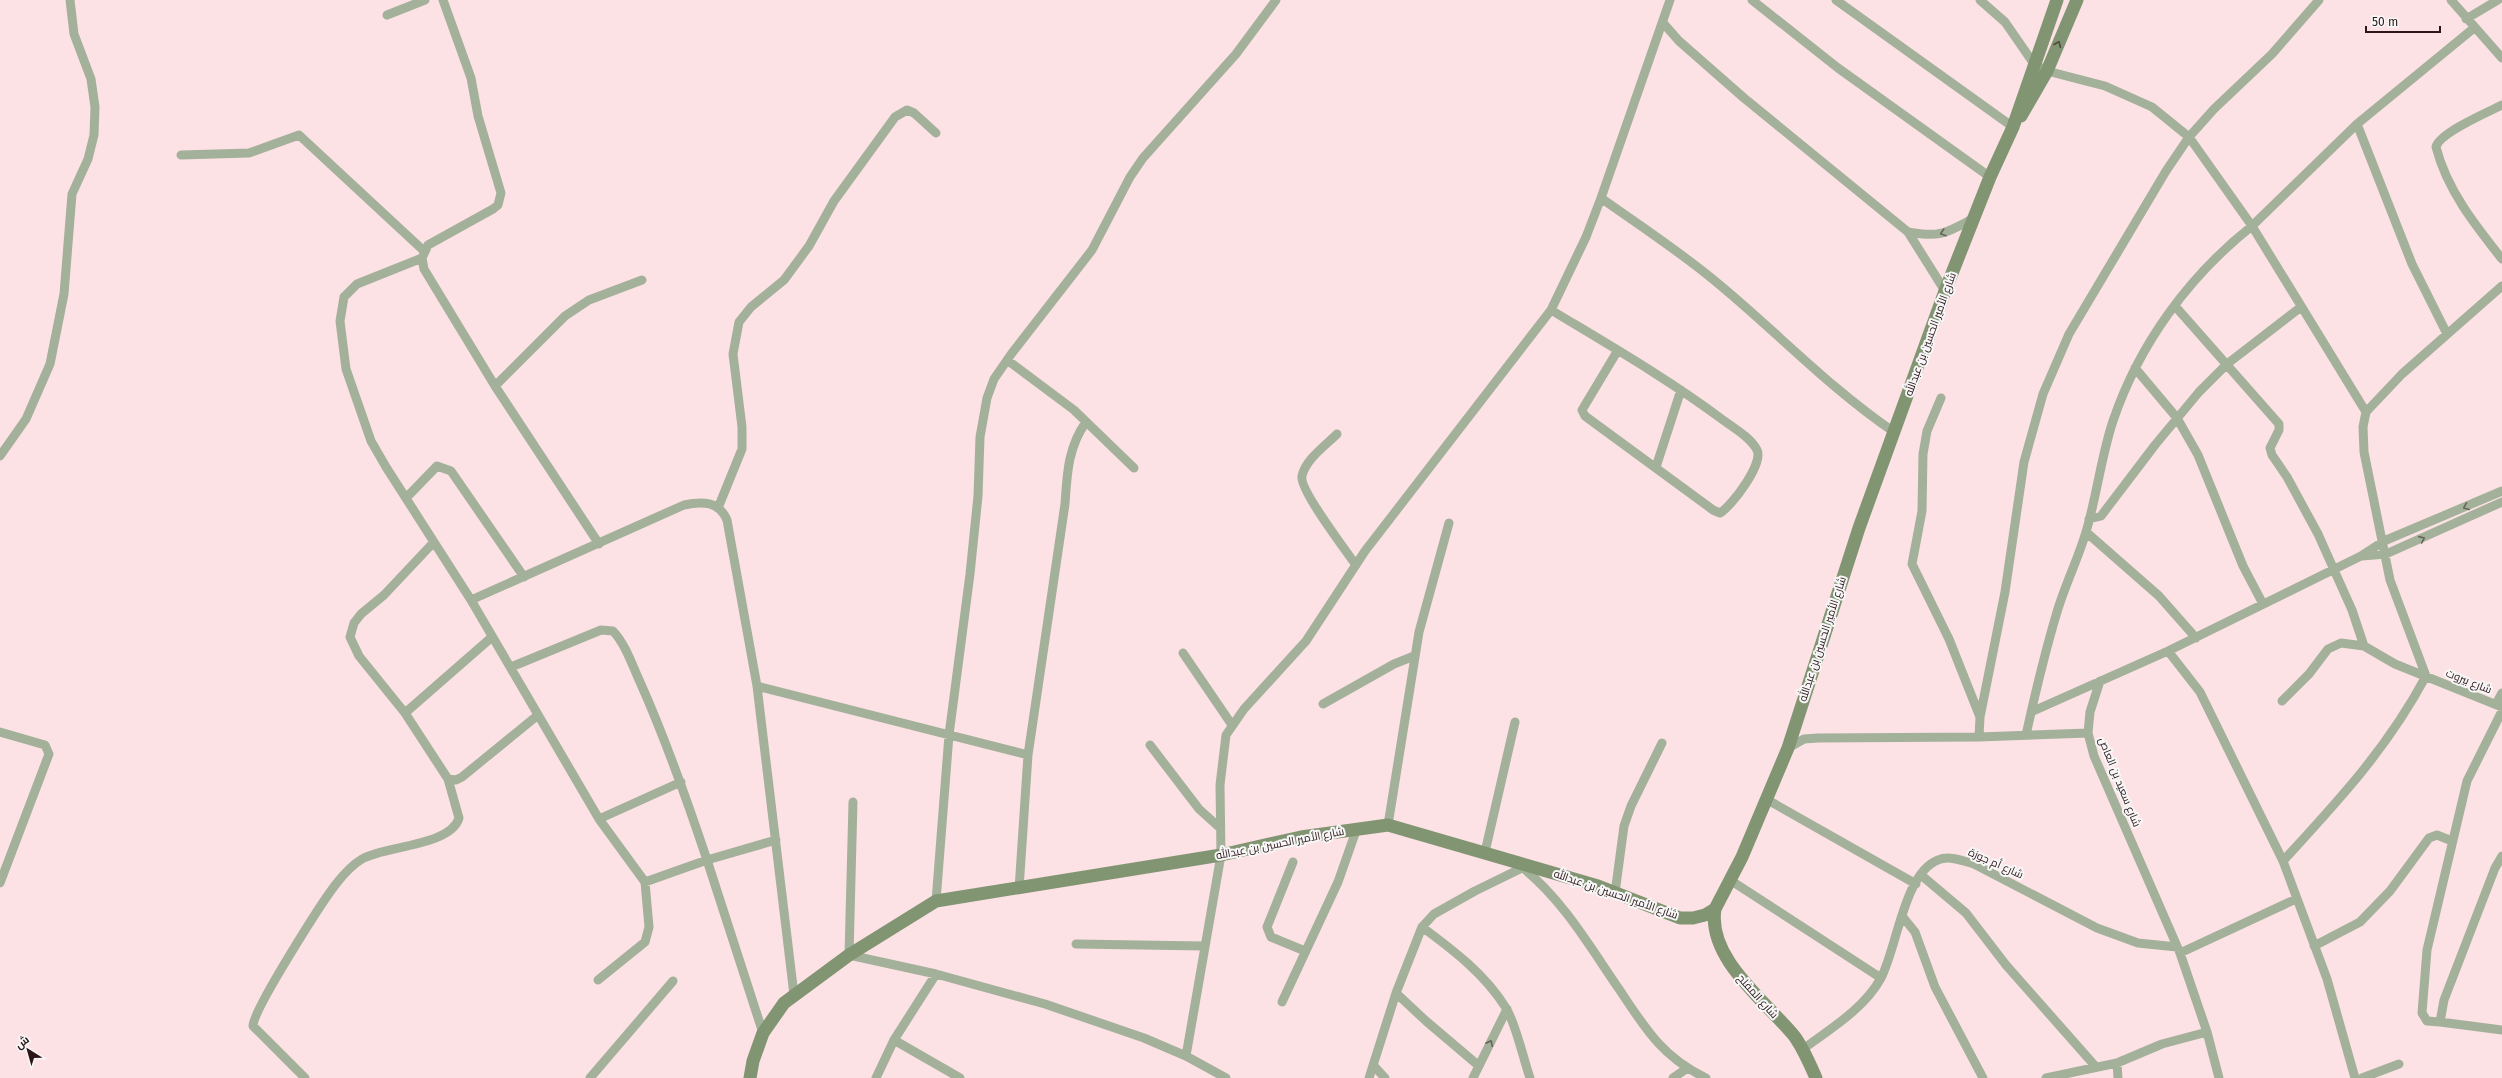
<svg xmlns="http://www.w3.org/2000/svg" width="2502" height="1078" font-family="'Fira Sans',Cairo,sans-serif">
  <style>
    .lines { fill: none; stroke-linecap: round; stroke-linejoin: round }
    .street { stroke: #a4b19a; stroke-width: 9 }
    .secondary { stroke: #829573; stroke-width: 13 }
    .oneway { stroke: #4e493d }
    .oneway2 { stroke: #68645a }
    .labels { text-anchor: middle; stroke-width: 4; stroke-linejoin: round; paint-order: stroke }
    .street-label { font-size: 11px; fill: #2c1619; stroke: #f7f7f7 }
  </style>
  <rect width="100%" height="100%" fill="#fde2e5"/>
  <g class="lines">
    <path class="street" d="M443,0L471,78L478,116L501,193L498,205L493,209L428,245L422,258L424,269L495,386L599,544
      M1752,0L1838,68L1990,177
      M1836,0L2013,127
      M1980,0L2005,22L2034,64L2047,71L2105,86L2152,107L2189,137L2252,226L2366,412
      M2451,0L2502,58
      M387,15L425,0
      M2466,19L2498,0
      M1664,24L1679,41L1744,98L1908,232L1945,291
      M2502,105C2488,112 2439,133 2436,147C2447,190 2475,225 2502,259
      M2357,124L2412,264L2447,334
      M181,155L249,153L299,135L424,251
      M1601,198C1639,225 1679,251 1715,281C1776,331 1828,387 1894,432
      M1908,232C1941,238 1946,233 1974,218
      M422,258L357,284L344,297L340,321L346,369L371,441L386,467L471,600L599,819L645,882L649,927L645,942L598,980
      M2175,306L2279,424V430L2270,448L2272,455L2287,477L2318,534L2352,610L2364,646
      M1551,310C1609,345 1668,379 1723,420C1734,428 1751,438 1757,450C1764,463 1732,506 1720,513L1713,510L1585,416L1582,410L1618,350
      M1007,360L1074,410L1134,468
      M2135,368L2177,418L2198,455L2243,566L2263,604
      M495,386L565,316L589,300L642,280
      M1941,398L1927,431L1923,454L1922,511L1912,564L1949,639L1980,717
      M1337,434C1326,445 1305,460 1302,476C1299,489 1346,551 1356,565
      M0,456L26,419L50,364L64,294L72,194L88,159L94,135L95,107L91,79L74,34L70,0
      M1656,467L1681,390
      M406,498L437,466L451,471L524,577
      M718,508L742,449V427L733,354L739,322L751,307L784,280L809,246L834,201L895,117L907,110L914,113L936,133
      M2089,519L2101,516L2155,445L2199,392L2227,364L2301,307
      M2086,532L2159,596L2196,638
      M2362,556L2386,554L2502,502
      M471,600L684,505C702,501 719,501 727,520L757,686L794,995
      M2168,651L2200,692L2283,861L2327,979L2355,1078
      M1183,653L1232,725
      M511,667L601,630L613,631C626,645 632,665 640,682C666,740 687,800 707,860L776,840
      M757,686L1028,755
      M2282,701L2309,674L2328,649L2341,643L2364,646L2395,664L2502,707
      M1323,704L1394,664L1414,656
      M2496,704L2502,693
      M2031,712L2168,651L2361,556L2384,541L2502,491
      M405,713L492,637
      M0,732L45,745L49,754L0,883
      M2088,733L2090,712L2100,681
      M2026,735C2035,694 2045,652 2057,612C2065,585 2078,559 2086,532C2097,495 2101,457 2113,421C2139,344 2189,276 2252,226L2357,124L2474,28
      M1979,737L1980,717L2005,592L2024,462L2043,394L2069,334L2166,171L2189,137L2214,109L2272,54L2319,0
      M1150,745L1199,809L1220,828
      M1788,748L1804,739L1818,738L1979,737L2088,733L2094,756L2180,953L2207,1032L2219,1078
      M448,779L456,780L462,777L538,715
      M1766,799L1916,884
      M853,802L849,955L936,974L1045,1004L1144,1038L1186,1056L1226,1078
      M599,819L681,782
      M1388,825L1419,632L1449,523
      M1485,852L1515,722
      M2502,856L2495,868L2444,1000L2440,1022L2502,1030
      M2283,861C2338,801 2387,749 2426,676L2390,580L2364,452L2363,427L2366,412L2402,374L2502,286
      M1293,862L1267,927L1271,937L1305,951
      M1523,868C1563,900 1590,947 1619,989C1645,1028 1662,1057 1706,1078
      M1921,875L1966,913L2006,965L2096,1067
      M1730,880L1881,978
      M645,882L707,860L763,1033
      M1019,889L1028,755L1065,504C1067,474 1068,447 1086,422
      M1615,893L1624,826L1631,806L1662,743
      M936,901L949,735L970,574L978,496L980,437L987,398L994,379L1012,353L1092,250L1130,177L1143,158L1236,54L1276,0
      M1902,916L1915,932L1935,987L1983,1078
      M1422,927C1453,950 1485,974 1506,1008C1516,1024 1523,1058 1530,1078
      M1076,944L1204,946
      M2314,946L2360,922L2390,891L2429,838L2437,835L2452,841
      M2180,953L2296,899
      M1396,993L1426,1021L1479,1066
      M1282,1002L1338,882L1357,828
      M2440,1022L2427,1021L2422,1013L2427,950L2467,781L2502,711
      M894,1040L960,1078
      M1803,1049C1830,1029 1864,1009 1881,978C1897,948 1904,873 1938,860C1949,855 1963,861 1974,864L2097,928L2138,943L2177,947
      M1186,1056L1221,855L1220,785L1226,735L1244,709L1306,641L1365,551L1551,310L1586,237L1601,198L1670,0
      M2117,1063L2118,1078
      M1374,1066L1385,1078
      M305,1078L253,1026C253,1010 322,902 336,884C343,875 352,865 362,859C383,846 451,846 459,818L448,779L405,713L359,656L350,637L354,623L361,614L384,595L433,543
      M590,1078L673,981
      M876,1078L894,1040L936,974
      M1369,1078L1396,993L1422,927L1434,914L1475,891L1528,865
      M1473,1078L1507,1009
      M1673,1078L1686,1069
      M2046,1078L2117,1063L2162,1044L2207,1032
      M2362,1078L2399,1064"/>
    <path class="secondary" d="M2021,116L2047,71L2077,0
      M1715,909C1707,959 1767,1002 1795,1037C1804,1050 1810,1064 1816,1078
      M750,1078L753,1061L763,1033L784,1003L849,955L936,901L1221,855L1301,837L1388,825L1598,886L1680,918H1693L1705,915L1715,909L1742,857L1788,748L1859,528L1945,291L1990,177L2013,127L2057,0"/>
  </g>
  <defs><path id="oneway-chevron" d="M-2-3.5L2.5 0L-2 3.5" fill="none" stroke-width="1.6" stroke-linecap="round" stroke-linejoin="round"/></defs>
  <use class="oneway" href="#oneway-chevron" transform="translate(2058 44) rotate(-68)"/>
  <g class="oneway2">
    <use href="#oneway-chevron" transform="translate(1943 233) rotate(163)"/>
    <use href="#oneway-chevron" transform="translate(2466 507) rotate(157)"/>
    <use href="#oneway-chevron" transform="translate(2422 539) rotate(-24)"/>
    <use href="#oneway-chevron" transform="translate(1490 1043) rotate(-64)"/>
  </g>
  <g class="labels">
    <g class="street-label">
      <text transform="translate(1930 334) rotate(-70)" y="4">شارع الأمير الحسين بن عبدالله</text>
      <text transform="translate(1822 639) rotate(-72)" y="4">شارع الأمير الحسين بن عبدالله</text>
      <text transform="translate(2469 681) rotate(22)" y="4">شارع بيروت</text>
      <text transform="translate(2120 782) rotate(68)" y="4">شارع سعيد بن العاص</text>
      <text transform="translate(1280 843) rotate(-11)" y="4">شارع الأمير الحسين بن عبدالله</text>
      <text transform="translate(1996 863) rotate(24)" y="4">شارع أم جوزة</text>
      <text transform="translate(1616 894) rotate(19)" y="4">شارع الأمير الحسين بن عبدالله</text>
      <text transform="translate(1758 996) rotate(48)" y="4">شارع المفلح</text>
    </g>
  </g>
  <g transform="translate(28 1050) rotate(323)" stroke="#f7f7f7" stroke-width="3" paint-order="stroke">
  <path d="M0-3L7 15L0 10L-7 15Z" fill="#2c1619"/>
  <text y="-6" font-size="11" font-weight="bold" text-anchor="middle" fill="#2c1619">ش</text>
  </g>
  <path d="M2366 26v6h74v-6" fill="none" stroke="#2c1619" stroke-width="2"/>
  <text x="2372" y="26" font-size="12" fill="#2c1619" stroke="#f7f7f7" stroke-width="3" paint-order="stroke">50 m</text>
</svg>
